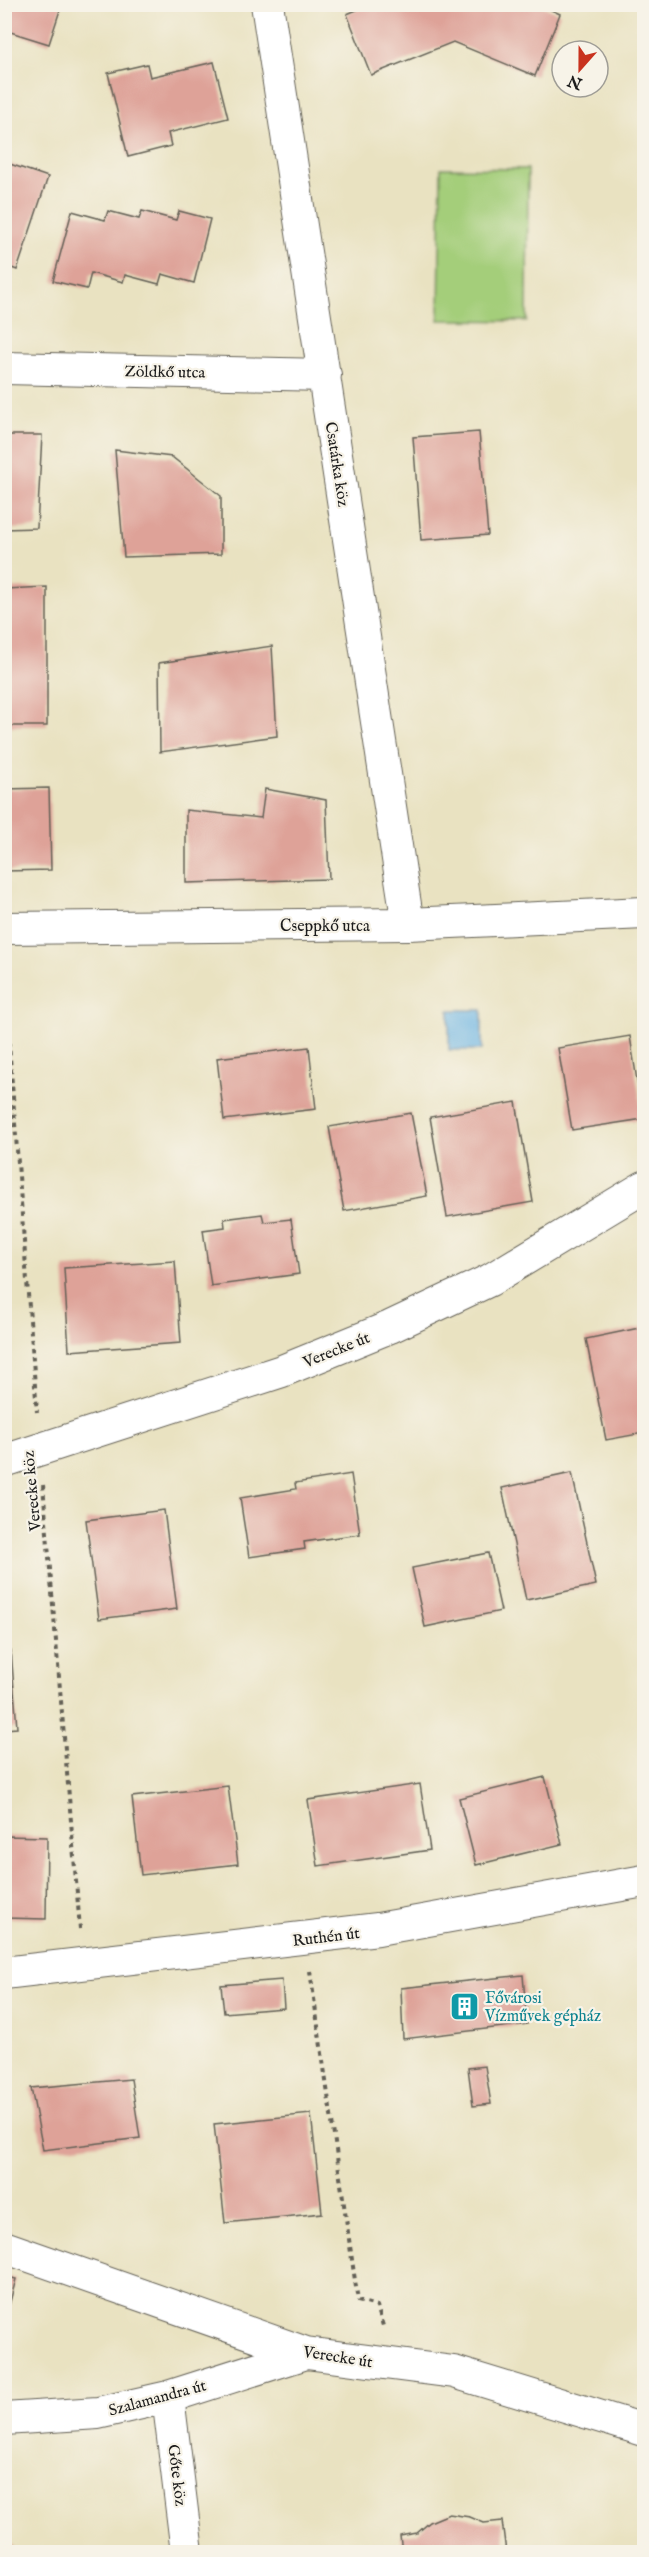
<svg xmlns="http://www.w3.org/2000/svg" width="649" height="2557" font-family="'IM FELL English',serif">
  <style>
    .green { fill: #a4ce7a; stroke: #60754b; stroke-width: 1.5 }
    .water { fill: #6bb4e3; stroke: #446880; stroke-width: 1.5 }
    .building { fill: #dea298 }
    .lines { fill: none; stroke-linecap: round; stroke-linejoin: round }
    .minor-casing { stroke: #646156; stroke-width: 34 }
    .path { stroke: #646156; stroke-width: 4; stroke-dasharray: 4.5 4.5; stroke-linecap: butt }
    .minor { stroke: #fff; stroke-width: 32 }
    .labels { text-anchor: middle; stroke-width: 4.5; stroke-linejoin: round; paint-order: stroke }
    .street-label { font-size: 16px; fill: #1c1c1c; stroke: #f7f3e8 }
    .culture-label { font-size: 16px; fill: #0d838f; stroke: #f7f3e8; text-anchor: start }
  </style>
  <rect width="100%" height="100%" fill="#f7f3e8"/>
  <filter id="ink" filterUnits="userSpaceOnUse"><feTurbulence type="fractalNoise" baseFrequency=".0167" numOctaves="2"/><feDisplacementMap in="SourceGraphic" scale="12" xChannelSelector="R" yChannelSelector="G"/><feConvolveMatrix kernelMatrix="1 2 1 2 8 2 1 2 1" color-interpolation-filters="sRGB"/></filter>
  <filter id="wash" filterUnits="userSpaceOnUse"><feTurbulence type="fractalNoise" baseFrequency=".008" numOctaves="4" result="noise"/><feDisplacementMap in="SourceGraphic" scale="24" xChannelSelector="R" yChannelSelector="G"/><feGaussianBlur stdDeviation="1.35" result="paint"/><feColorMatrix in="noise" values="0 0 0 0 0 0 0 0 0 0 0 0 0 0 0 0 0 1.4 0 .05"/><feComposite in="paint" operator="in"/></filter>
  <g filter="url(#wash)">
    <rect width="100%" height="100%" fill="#e9e2c1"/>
    <path class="green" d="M441,168L528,169L527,321L439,320Z"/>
    <path class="water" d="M449,1010H482V1050H449Z"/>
    <g id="blocks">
      <path class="building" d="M4,4H62L49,44L4,30Z
        M371,4H538L560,14L535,76L453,42L371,75L347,14Z
        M214,62L228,118L168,133L171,146L128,157L108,73L147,64L150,77Z
        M4,162L48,177L17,270L4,265Z
        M72,211L105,220L108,211L139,219L142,211L176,220L179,211L210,219L194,283L162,274L159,284L125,275L123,282L91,273L87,289L53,281Z
        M479,432L488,535L421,540L413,437Z
        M4,435H42L37,528L4,529Z
        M115,450L172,457L221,496V554L124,557Z
        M47,587V726H4V589Z
        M272,646L277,736L160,752L159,663Z
        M49,788L51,870L4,871V789Z
        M265,789L326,800L329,879L186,883V810L261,818Z
        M630,1036L643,1119L572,1130L558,1048Z
        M309,1047L316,1109L224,1120L217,1058Z
        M516,1102L533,1202L447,1217L430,1117Z
        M411,1113L427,1196L344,1211L329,1127Z
        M262,1214L264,1222L291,1219L299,1274L211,1286L203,1230L225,1227L224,1219Z
        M175,1261L181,1343L69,1351L64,1268Z
        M644,1327V1433L606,1440L586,1339Z
        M572,1473L596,1585L526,1600L502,1488Z
        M351,1474L360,1534L304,1542L305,1549L249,1557L240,1498L296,1489L295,1483Z
        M164,1510L177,1609L99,1619L86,1520Z
        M488,1553L501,1611L425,1627L412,1568Z
        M4,1650H11L17,1728L4,1729Z
        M545,1777L562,1844L476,1865L459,1798Z
        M420,1784L430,1850L318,1866L308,1800Z
        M228,1786L238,1864L141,1875L132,1797Z
        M4,1836L47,1837L46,1919L4,1918Z
        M523,1975L527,2024L403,2039L401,1988Z
        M282,1980L284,2008L224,2013L221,1985Z
        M485,2066L491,2104L473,2106L468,2068Z
        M131,2079L140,2138L43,2150L31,2088Z
        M311,2114L322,2213L225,2223L214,2124Z
        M4,2276L16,2279L5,2321H4Z
        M449,2514L470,2517L484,2523L502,2521L506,2552H402L400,2536L417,2533L430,2522Z
        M13,2545L14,2552H4V2546Z"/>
    </g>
  </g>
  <g filter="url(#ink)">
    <use href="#blocks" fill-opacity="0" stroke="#646156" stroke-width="1.5"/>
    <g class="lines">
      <defs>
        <path id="minor" d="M267,4L408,924
          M4,368L325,375
          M4,928L408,924L644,913
          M4,1461L282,1371L390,1327L490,1280L644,1187
          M4,1973L378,1929L644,1881
          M4,2247L306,2353L454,2372L644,2430
          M168,2397L187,2552
          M4,2419L98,2413L168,2397L306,2353"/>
      </defs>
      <use href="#minor" class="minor-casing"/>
      <path class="path" d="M4,979L37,1412
        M43,1485L80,1929
        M310,1971L358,2301L377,2306L383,2326"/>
      <use href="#minor" class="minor"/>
    </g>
  </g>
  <defs>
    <symbol id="building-square" viewBox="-11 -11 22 22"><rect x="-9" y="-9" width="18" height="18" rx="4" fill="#0f9aa8" stroke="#f7f3e8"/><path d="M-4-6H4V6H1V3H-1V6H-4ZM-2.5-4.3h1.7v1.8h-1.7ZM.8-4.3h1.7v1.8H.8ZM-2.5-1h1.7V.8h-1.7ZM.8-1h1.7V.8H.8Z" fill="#fff"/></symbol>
  </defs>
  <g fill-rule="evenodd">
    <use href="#building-square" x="448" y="1990" width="33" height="33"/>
  </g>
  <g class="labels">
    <g class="street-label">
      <text transform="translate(165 371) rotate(1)" y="6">Zöldkő utca</text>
      <text transform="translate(338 464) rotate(81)" y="6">Csatárka köz</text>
      <text x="325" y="931">Cseppkő utca</text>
      <text transform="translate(336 1349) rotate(-22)" y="6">Verecke út</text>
      <text transform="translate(31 1491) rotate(-95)" y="6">Verecke köz</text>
      <text transform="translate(326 1936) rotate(-7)" y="6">Ruthén út</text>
      <text transform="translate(338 2356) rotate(9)" y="6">Verecke út</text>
      <text transform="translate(157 2397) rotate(-15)" y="6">Szalamandra út</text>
      <text transform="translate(178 2475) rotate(83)" y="6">Gőte köz</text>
    </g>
    <g class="culture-label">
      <text x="485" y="2003">Fővárosi<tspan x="485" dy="18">Vízművek gépház</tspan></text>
    </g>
  </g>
  <rect width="649" height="2557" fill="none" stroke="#f7f3e8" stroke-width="24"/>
  <g transform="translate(580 69) rotate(201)"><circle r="28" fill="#f7f3e8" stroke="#9f9d96" stroke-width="1.5"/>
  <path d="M0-4.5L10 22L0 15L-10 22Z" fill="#c8321e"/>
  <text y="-9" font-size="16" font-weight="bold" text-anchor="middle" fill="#1c1c1c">N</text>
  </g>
</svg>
